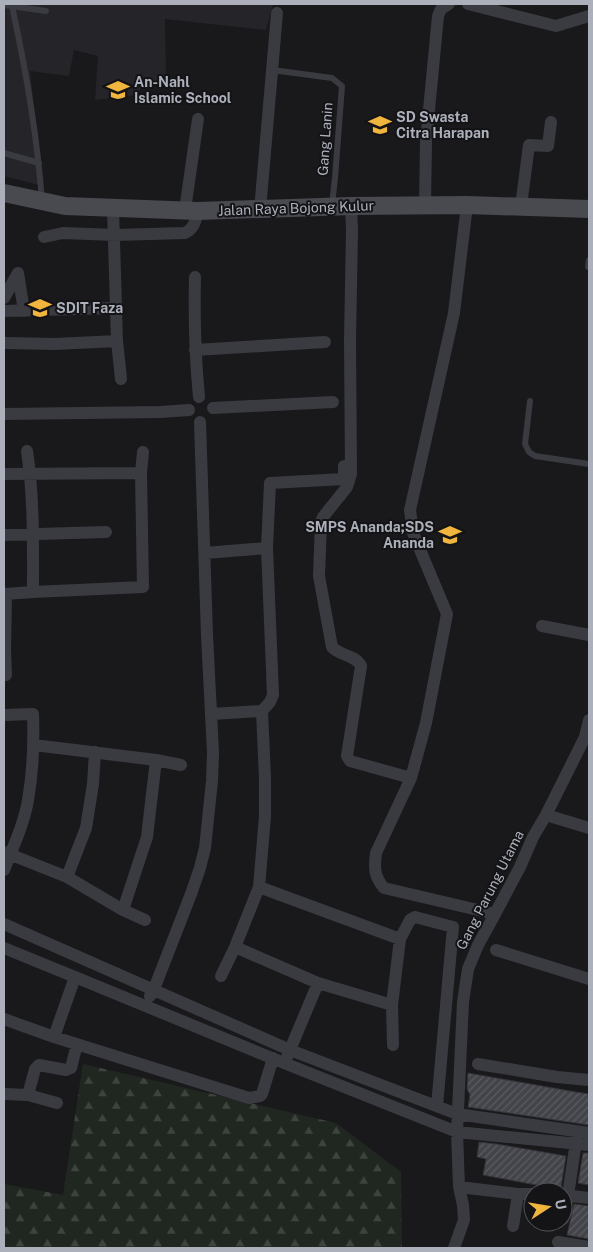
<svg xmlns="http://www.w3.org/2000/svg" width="593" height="1252" font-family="'Public Sans',sans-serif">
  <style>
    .built { fill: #252529 }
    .forest { fill: url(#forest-firs) }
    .building { fill: url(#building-hatch); stroke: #333338 }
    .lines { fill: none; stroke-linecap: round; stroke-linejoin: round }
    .lane { stroke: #3a3b41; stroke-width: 6 }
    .street { stroke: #3a3b41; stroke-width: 12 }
    .secondary { stroke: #484a50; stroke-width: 18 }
    .labels { text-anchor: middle; stroke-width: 4; stroke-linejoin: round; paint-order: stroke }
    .poi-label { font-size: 14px; font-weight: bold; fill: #acb0bb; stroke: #141417; text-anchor: start }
    .street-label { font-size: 14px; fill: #acb0bb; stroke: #141417 }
  </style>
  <defs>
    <pattern id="forest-firs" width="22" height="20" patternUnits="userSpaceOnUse" patternTransform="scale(1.25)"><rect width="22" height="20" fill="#1f2720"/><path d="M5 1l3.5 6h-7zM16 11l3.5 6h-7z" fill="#3d443e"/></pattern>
    <pattern id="building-hatch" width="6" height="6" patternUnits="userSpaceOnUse" patternTransform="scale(1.25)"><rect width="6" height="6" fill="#434449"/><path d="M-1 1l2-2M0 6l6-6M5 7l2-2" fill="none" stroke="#5b5c61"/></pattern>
  </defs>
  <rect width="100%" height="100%" fill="#19191c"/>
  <path class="built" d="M4,4H273L266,30L165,19L166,83L142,85L137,95L95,100L98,56L74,50L69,76L30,71L43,186L4,176Z"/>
  <path class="forest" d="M83,1064L336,1123L401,1172L402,1248H4V1184L63,1195Z"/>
  <path class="building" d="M468,1073L576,1092L589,1094V1125L468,1107L470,1095L467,1089Z
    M479,1142L497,1144L566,1156L561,1187L558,1189L483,1175L486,1159L477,1157Z
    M583,1153H589V1185L578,1183Z
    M574,1204L589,1206V1239L567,1235Z"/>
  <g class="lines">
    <path class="lane" d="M4,5L46,11
      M12,6C26,70 37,135 42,201
      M272,70L332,78L342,86L335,178L332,205
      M4,153L39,163
      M588,267L589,260
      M530,401L525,444L529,452L535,456L589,464"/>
    <path class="street" d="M468,4L556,26L589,16
      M425,205L426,141L438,16L441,9L449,4
      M467,205L454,313L410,510L413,533L447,614L426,723L411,778L376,853C374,868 374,876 384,888L495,914
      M351,206L352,230L350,340L351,474L347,487L323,517L321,522L319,576L332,647C340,656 356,655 361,666L347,756L350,761L411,778
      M521,206L529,145L548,146L551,122
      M113,208L117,341L121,379
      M185,210L198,119
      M260,210L277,13
      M44,237L63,233L115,235L185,233C194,229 196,220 198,211
      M18,273L24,311
      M195,277C194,319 195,356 199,397
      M4,298L18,273
      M4,311L116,308
      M4,343L55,344L117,341
      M195,350L325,342
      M213,408L333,402
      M4,414L160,412L189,410
      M27,451C34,498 33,545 33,592
      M4,474L141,473
      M4,535L106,532
      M205,553L267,548
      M4,594L33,592L143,587L141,473L143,452
      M542,626L589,635
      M6,675L5,650L6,594
      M211,714L262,711L270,702L273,695L267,548L270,483L344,479V466
      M4,715L33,714C34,743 33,772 28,800C24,824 13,847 4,870
      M34,745L156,760L181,765
      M546,815L589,828
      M4,852L67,877L123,910L145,920
      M67,877L86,828L93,784L95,752
      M259,887L400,939
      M123,910L147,837L156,760
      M4,924L290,1050L457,1114L589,1133
      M235,947L318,983L392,1005
      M4,948L75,977L284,1063L457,1132L589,1145
      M496,950L589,979
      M221,976L235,947L259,887L265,816V778L262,711
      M150,996L154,989L191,894L200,868L205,848L212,781L213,753L207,635L200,422
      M4,1019L54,1037L249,1098L260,1096L262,1094L273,1058
      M54,1037L75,977
      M393,1045L392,1005L400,939L410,920L415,917L453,927L437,1106
      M287,1057L318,983
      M478,1064L557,1077L589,1080
      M4,1094L28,1095L35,1069L39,1065L66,1070L71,1068L77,1044
      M28,1095L57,1103
      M459,1187L518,1194H533
      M563,1195L589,1198
      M563,1219L568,1195L577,1135
      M513,1226L518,1194
      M558,1242L589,1247
      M454,1248L464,1220L463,1205L459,1187L457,1132L463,1002L468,969L478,945L495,914L520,867L533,837L546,815L585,737L589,720"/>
    <path class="secondary" d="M4,193L65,206L198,211L351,206L467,205L589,209"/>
  </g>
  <defs>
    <symbol id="school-bare" viewBox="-9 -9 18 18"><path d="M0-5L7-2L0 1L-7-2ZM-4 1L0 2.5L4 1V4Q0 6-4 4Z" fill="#efb53e" stroke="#141417" stroke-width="2.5" paint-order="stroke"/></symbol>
  </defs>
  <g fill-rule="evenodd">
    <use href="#school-bare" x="102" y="74" width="32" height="32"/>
    <use href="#school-bare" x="364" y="109" width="32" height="32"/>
    <use href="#school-bare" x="24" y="292" width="32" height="32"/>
    <use href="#school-bare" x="434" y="519" width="32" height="32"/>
  </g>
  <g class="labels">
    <g class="poi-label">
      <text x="134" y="87">An-Nahl<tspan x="134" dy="16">Islamic School</tspan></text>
      <text x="396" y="122">SD Swasta<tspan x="396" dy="16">Citra Harapan</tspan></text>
      <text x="56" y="313">SDIT Faza</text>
      <text x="434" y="532" text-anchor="end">SMPS Ananda;SDS<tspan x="434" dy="16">Ananda</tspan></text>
    </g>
    <g class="street-label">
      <text transform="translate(325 139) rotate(-86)" y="5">Gang Lanin</text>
      <text transform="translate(296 208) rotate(-2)" y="5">Jalan Raya Bojong Kulur</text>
      <text transform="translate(490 890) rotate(-63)" y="5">Gang Parung Utama</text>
    </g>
  </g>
  <rect width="593" height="1252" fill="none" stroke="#acb0bb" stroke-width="10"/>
  <g transform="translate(548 1207) rotate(78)"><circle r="24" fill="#141417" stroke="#515259"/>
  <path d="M0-4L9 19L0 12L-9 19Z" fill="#efb53e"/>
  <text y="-8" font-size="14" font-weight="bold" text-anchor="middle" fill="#acb0bb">U</text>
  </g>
</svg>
